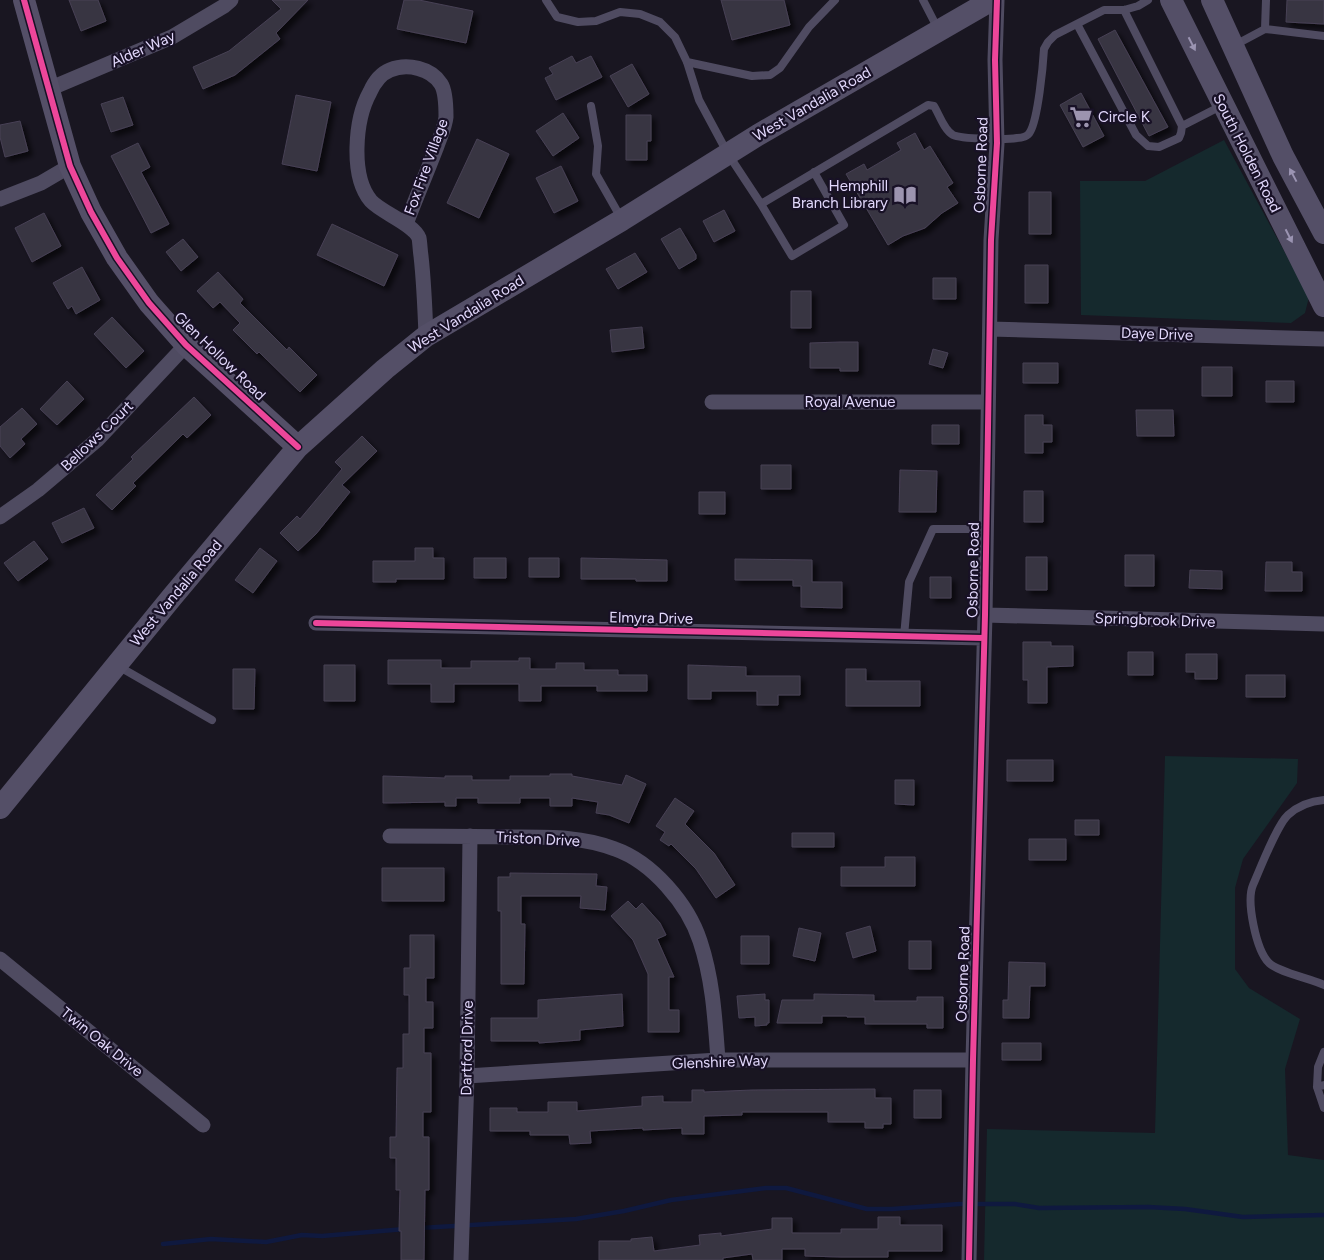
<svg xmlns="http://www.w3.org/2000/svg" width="1324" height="1260" font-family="Figtree,sans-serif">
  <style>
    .green { fill: #15292d }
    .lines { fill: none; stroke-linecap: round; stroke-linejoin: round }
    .stream { stroke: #0f193f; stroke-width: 4.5 }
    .building { fill: #393443; stroke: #474154; filter: url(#shadow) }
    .lane { stroke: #4f4b61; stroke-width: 8 }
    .street { stroke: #4f4b61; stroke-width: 15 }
    .secondary { stroke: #544f67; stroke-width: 22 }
    .cycleway-casing { stroke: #181126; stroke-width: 9 }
    .cycleway { stroke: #ed469a; stroke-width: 6 }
    .oneway { fill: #9b94b2 }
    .labels { text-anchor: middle; stroke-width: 4.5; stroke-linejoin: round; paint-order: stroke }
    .street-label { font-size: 15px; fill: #e2d8fc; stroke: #181126 }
    .poi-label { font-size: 15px; fill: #e2d8fc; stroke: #181126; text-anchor: start }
  </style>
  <defs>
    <filter id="shadow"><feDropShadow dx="4.5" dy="4.5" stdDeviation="2.5" flood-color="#0009"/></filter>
  </defs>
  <rect width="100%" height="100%" fill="#191621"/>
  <path class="green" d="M1224,140L1309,297L1305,313L1291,323L1081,315L1080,181H1145Z
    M1165,756L1298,759L1297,783L1243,859L1235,888V969L1249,988L1300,1019L1285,1069L1288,1155L1324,1160V1260H984L987,1129L1155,1133Z"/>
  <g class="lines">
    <path class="stream" d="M420,1228L576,1219L624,1211L671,1200L766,1188H786L867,1209H892L959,1204H1015L1039,1208L1148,1207L1185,1209L1243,1217L1324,1215
      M163,1244L211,1239L266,1242L302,1235L322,1236L405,1229"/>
  </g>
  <path class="building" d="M69,0H98L106,21L81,31Z
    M272,0H308L276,33L280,39L235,75L203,89L193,67L229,51L281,9Z
    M404,0H419L473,11L466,43L397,29Z
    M721,0H784L790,25L732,40Z
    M1287,0H1324V24L1286,22Z
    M1115,30L1168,127L1149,136L1098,39Z
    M572,56L576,63L591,56L602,77L556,100L545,78L553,74L549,68Z
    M632,64L649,94L628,107L610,76Z
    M1081,93L1104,136L1083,147L1060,105Z
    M296,95L331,102L317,171L282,164Z
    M123,97L133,125L111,132L101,104Z
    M563,113L579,138L553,156L536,131Z
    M626,115H651V141H647V160H626Z
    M20,121L28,151L5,157L0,137V125Z
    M915,133L924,150L930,146L953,183L947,187L958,203L942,213L925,228L903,236L888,245L846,174L864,164L867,170L901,150L897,143Z
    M477,139L509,154L479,218L447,203Z
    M138,143L150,167L141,172L169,224L151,233L111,156Z
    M561,166L578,201L554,213L536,178Z
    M1029,192H1051V234H1029Z
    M724,210L735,231L714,242L703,221Z
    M44,213L61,246L32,262L15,228Z
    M332,224L398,255L384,286L317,255Z
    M680,228L696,255V259L679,269L661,239Z
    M183,239L198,257L181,271L166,252Z
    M635,253L647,272L618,289L606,269Z
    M1025,265H1048V303H1025Z
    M82,267L100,300L76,314L72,306L68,309L53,283Z
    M218,272L243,299L240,303L287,350L289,347L317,375L300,392L259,352L257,354L233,330L240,323L220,302L213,308L197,291Z
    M933,278H956V299H933Z
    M791,291H811V328H791Z
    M112,317L144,351L126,368L94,334Z
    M642,327L644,348L612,352L610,330Z
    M840,342H858V371H840V368H810V343Z
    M933,349L948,353L943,368L929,364Z
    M1023,363H1058V383H1023Z
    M1202,367H1232V396H1202Z
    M67,381L84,399L57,425L40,409Z
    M1266,381H1294V402H1266Z
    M194,397L211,415L187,438L183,434L133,483L136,486L112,510L96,495L133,459L131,457Z
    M22,408L37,424L21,439L25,444L10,458L0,446V427Z
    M1136,410H1173L1174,436H1137Z
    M1025,415H1043V425H1052V442H1043V453H1025Z
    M932,425H959V444H932Z
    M362,436L377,451L342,485L350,492L316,534L298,551L280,533L297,516L300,519L342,469L335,462Z
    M761,465H791V489H761Z
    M900,470L937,471L936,512H899Z
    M1024,491H1043V522H1024Z
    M699,492H725V514H699Z
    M84,508L94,528L62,543L52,523Z
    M34,541L48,559L18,581L4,563Z
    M260,548L277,561L253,593L235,580Z
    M415,548H433V558H444V579H396V582H373V561H415Z
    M1125,555H1154V586H1125Z
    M1026,557H1047V590H1026Z
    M474,558H506V578H474Z
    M529,558H559V577H529Z
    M581,558L667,560V581H636V579H581Z
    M735,559L812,560V582H842V608L801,607V586H793V580H735Z
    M1266,562H1292V572H1302V591H1265Z
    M1190,570L1222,571V589L1189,588Z
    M930,577H951V598H930Z
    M1023,642H1051V646H1073V666L1047,667V703H1028V680H1023Z
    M1128,652H1153V675H1128Z
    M1186,654H1217V679H1195V672H1186Z
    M519,658H530V669H556V663H584V670H618V675H647V691H597V686H541V701H519V684H454V702H431V684H388V660H441V668H471V661H519Z
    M324,665H355V701H324Z
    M688,665L746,667V676H800V695H778V705H757V691H711V699H688Z
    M233,669H255L254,709H233Z
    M846,669H866V681H920V706H846Z
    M1246,675H1285V697H1246Z
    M1007,760H1053V781H1007Z
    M550,774H572V776L622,785L626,775L646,784L629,823L609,815L596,813L598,802L572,798V806H550V798H520V803H478V798H456V806H445V802L383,803V776L445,778V776H472V780H510V776H550Z
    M895,780H914V805L895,804Z
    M675,798L694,811L685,824L714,853L735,885L716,898L696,869L671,844L669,846L660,840L665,832L656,826Z
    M1075,820H1099V835H1075Z
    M792,833H834V847H792Z
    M1029,839H1066V860H1029Z
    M885,857H915V886H841V867H885Z
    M382,868H444V901H382Z
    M510,873L597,874L596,886L607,887L605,910L580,908L581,896H521V924H525L524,984H501V911H498V877H510Z
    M628,901L636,909L642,903L660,923L666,935L657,939L674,977H669V1010H679V1032H648V974L633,940L611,916Z
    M870,926L876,951L853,958L846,933Z
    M799,928L821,933L815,961L793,956Z
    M410,935H434V978H426V1002H433V1028H424V1053H431V1112H423V1137H429V1190H425L424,1260H401V1231H399L400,1190H396V1158H390V1137H396L397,1068H403V1034H409V995H404V968H410Z
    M741,936H769V964H741Z
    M909,941H931V969H909Z
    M1009,962L1045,963V986H1030L1029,1018H1003V1000H1008Z
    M622,994L623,1026L580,1030V1040L539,1043V1041H491V1018H538V1000Z
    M765,994V1000H769V1023H767V1025L755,1026V1017L739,1018L737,996Z
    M814,994L874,995V1001H917V997H943V1028H927V1024H865V1017H847V1016H822V1023H777L782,1000H814Z
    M1002,1043H1041V1060H1002Z
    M875,1089V1098H891V1124H883V1128H865V1122H828V1112H742V1115L704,1116V1134H682V1128L643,1130V1128L590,1131L591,1143L570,1144L569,1135H530V1131H490V1108H517V1112H548V1102H577V1111L642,1106V1097L663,1096V1102H692V1090H704V1092L752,1090Z
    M914,1090H941V1118H914Z
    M878,1217H900V1225H942V1251H888V1257H841L805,1256V1249H782V1260H753L752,1254L723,1258V1260H599V1241H631V1239L652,1237L654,1251L700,1245L699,1235L721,1233V1236L772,1229V1218H792V1233H841V1229H878Z"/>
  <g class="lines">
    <path class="lane" d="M546,0L557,17L578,22L596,21L620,12L640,14L660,22L675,37L687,62L699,100L728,154L761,204L928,105L934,106C939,114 944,130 953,135C961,139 1006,140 1017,138C1022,138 1028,136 1030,132C1038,119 1043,66 1044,49L1048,42L1055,35L1104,10H1124L1138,6L1148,0
      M923,0L938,29
      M1124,10L1182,126
      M1077,24L1136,135L1148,146L1159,147L1179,138L1181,133L1182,126L1221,106
      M1265,29L1324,36
      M1235,45L1265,29L1266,0
      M687,62L752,76L770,75L780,68L809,27L835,0
      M591,106L598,146L596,174L621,218
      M761,204L792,256L844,225L814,172
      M904,636L909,582L933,529H986
      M118,666L212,720
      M1324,800C1312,801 1298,806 1288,815C1277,825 1260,869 1253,885C1246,901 1256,950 1269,963C1280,973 1310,978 1324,985
      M1324,1052L1318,1067L1317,1087L1324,1085
      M1317,1087L1324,1108"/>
    <path class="street" d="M49,89L172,37L224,6L231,0
      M0,199L41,183L70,166
      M406,224C416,198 427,172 437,146C440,137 445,127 446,117C446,108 446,92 441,84C431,68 407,63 390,70C380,74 374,83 370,92C355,119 350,176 371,201C382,213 414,224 419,238C420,243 420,250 421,256C424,283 425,309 426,336
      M990,329L1324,339
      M712,402H987
      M0,517L38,490L97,440L186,345
      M985,615L1324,624
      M316,623L984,638
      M390,836C430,836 470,836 511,837C546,837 582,836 615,849C652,862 688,904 700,941C713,980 715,1019 718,1060
      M0,959L203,1125
      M467,1076L718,1060H973
      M461,1260L467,1076L470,836
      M969,1260L973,1060L985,615L991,240L997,143L995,60L997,0"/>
    <path class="secondary" d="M24,0L70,166L91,212L117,258L149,303L186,345L298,447
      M1171,0L1324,306
      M1212,0L1283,156L1324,233
      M0,808L172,597L298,447L385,369L426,336L622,220L758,135L992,0"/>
    <defs>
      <path id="cycleway" d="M24,0L70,166L91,212L117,258L149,303L186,345L298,447
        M316,623L984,638
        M969,1260L973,1060L985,615L991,240L997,143L995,60L997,0"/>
    </defs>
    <use href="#cycleway" class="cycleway-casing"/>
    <use href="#cycleway" class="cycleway"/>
  </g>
  <defs><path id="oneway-solid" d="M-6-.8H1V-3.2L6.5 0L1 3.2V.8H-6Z" transform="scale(1.25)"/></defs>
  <g class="oneway">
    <use href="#oneway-solid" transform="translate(1192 44) rotate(63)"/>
    <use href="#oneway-solid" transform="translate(1293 175) rotate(-118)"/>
    <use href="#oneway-solid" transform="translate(1289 236) rotate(63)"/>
  </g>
  <defs>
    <symbol id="supermarket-bare" viewBox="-9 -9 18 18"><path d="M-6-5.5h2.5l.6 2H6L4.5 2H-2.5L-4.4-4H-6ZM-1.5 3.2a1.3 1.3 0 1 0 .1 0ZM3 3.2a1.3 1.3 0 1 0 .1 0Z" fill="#9c94af" stroke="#181126" stroke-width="2.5" paint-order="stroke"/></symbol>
    <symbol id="library-bare" viewBox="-9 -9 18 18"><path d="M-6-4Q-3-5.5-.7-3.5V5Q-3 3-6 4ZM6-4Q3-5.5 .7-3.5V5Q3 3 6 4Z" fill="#9c94af" stroke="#181126" stroke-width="2.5" paint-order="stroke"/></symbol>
  </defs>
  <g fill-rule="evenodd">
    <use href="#supermarket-bare" x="1065" y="101" width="32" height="32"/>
    <use href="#library-bare" x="889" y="179" width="32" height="32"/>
  </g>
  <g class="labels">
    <g class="street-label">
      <text transform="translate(143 49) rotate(-24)" y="5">Alder Way</text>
      <text transform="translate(812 104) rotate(-30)" y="5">West Vandalia Road</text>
      <text transform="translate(1247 153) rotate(63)" y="5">South Holden Road</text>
      <text transform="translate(981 165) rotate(-88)" y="5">Osborne Road</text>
      <text transform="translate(426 167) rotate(-70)" y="5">Fox Fire Village</text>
      <text transform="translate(466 314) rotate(-32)" y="5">West Vandalia Road</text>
      <text transform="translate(1157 334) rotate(2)" y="5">Daye Drive</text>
      <text transform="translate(220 356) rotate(44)" y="5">Glen Hollow Road</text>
      <text x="850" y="407">Royal Avenue</text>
      <text transform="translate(97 436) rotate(-44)" y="5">Bellows Court</text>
      <text transform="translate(973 570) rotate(-89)" y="5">Osborne Road</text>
      <text transform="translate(176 593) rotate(-50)" y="5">West Vandalia Road</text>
      <text transform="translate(651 618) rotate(1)" y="5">Elmyra Drive</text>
      <text transform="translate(1155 620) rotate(2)" y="5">Springbrook Drive</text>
      <text transform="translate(538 839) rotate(3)" y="5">Triston Drive</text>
      <text transform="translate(963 974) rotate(-88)" y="5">Osborne Road</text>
      <text transform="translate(102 1042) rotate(39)" y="5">Twin Oak Drive</text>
      <text transform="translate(467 1048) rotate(-89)" y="5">Dartford Drive</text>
      <text transform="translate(720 1062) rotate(-2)" y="5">Glenshire Way</text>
    </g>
    <g class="poi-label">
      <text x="1098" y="122">Circle K</text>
      <text x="888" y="191" text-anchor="end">Hemphill<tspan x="888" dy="17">Branch Library</tspan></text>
    </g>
  </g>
</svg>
